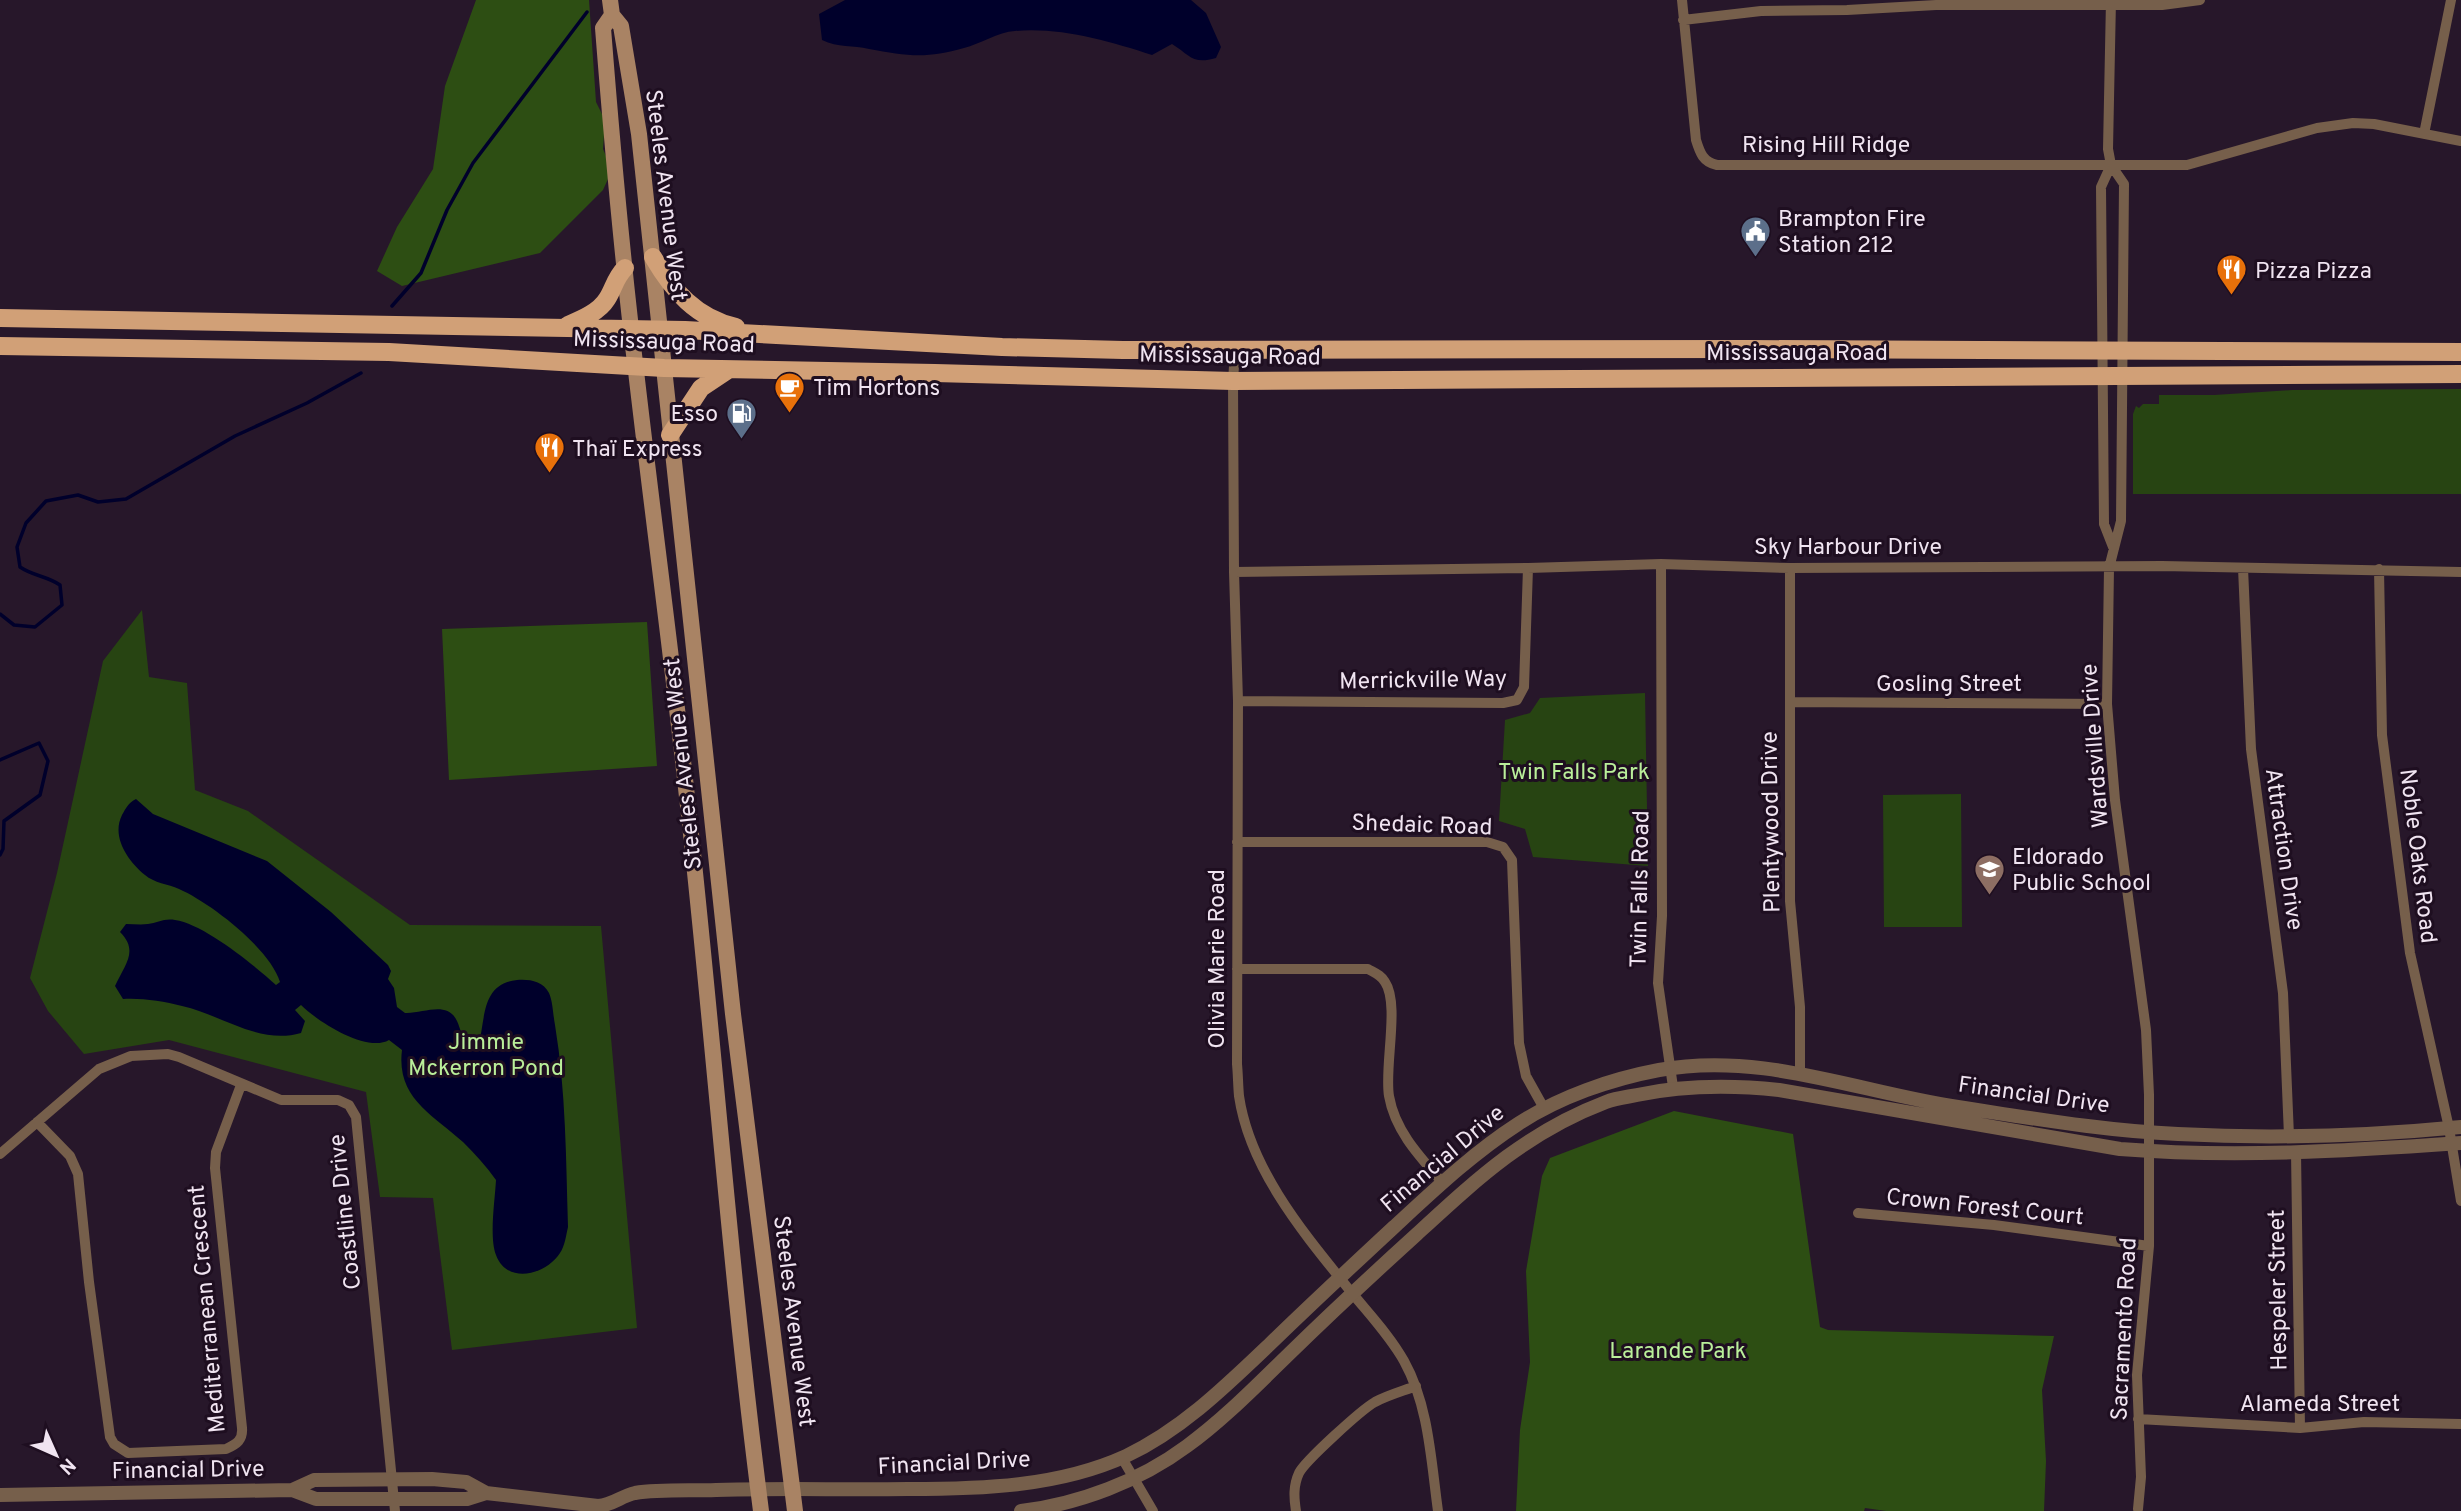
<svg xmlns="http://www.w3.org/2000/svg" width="2461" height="1511" font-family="Overpass,sans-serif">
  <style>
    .green { fill: #274412 }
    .forest { fill: #2d4e13 }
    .water { fill: #00002b }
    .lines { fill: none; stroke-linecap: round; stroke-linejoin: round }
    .stream { stroke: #00002b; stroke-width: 3.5 }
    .minor { stroke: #765f4b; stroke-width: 10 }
    .tertiary { stroke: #765f4b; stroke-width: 14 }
    .secondary { stroke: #a98364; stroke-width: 16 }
    .primary { stroke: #d1a077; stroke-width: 18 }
    .labels { text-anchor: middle; stroke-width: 6; stroke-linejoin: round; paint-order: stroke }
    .street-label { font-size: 23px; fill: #f0e4f1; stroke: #1e0e20 }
    .poi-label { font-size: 23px; fill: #f0e4f1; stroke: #1e0e20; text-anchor: start }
    .park-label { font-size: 23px; fill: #baef9a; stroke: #1e0e20 }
  </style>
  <rect width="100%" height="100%" fill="#27172a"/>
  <path class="green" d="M2461,389V494H2133V414L2136,406L2139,408L2143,404H2159V395H2214L2292,390Z
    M142,610L149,677L187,683L195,790L248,811L410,925L601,926L637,1328L452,1350L433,1198L380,1197L366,1092L169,1040L84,1054L48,1011L30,978L57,873L103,661Z
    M1645,693L1648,866L1533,857L1525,829L1499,821L1505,720L1530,713L1540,698Z
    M1961,794L1962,927H1884L1883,795Z"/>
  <path class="forest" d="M476,0H589L596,102L605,120L603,149L612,170L603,190L540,253L402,286L377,271L397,227L433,169L445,86Z
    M647,622L657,766L449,780L442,629Z
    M1674,1111L1793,1134L1820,1327L1828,1330L2054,1336L2042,1390L2046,1461L2044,1511H1886L1865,1508L1864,1511H1516L1520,1430L1530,1362L1526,1271L1542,1176L1550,1158Z"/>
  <path class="water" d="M845,0H1191L1206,13L1221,47L1216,58C1192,65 1190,55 1172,44L1152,55C1109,41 1060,27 1015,31C998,32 980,44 964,48C927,59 906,56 869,49C853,45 838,48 822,40L819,14Z
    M136,799L153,814L267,861L331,912L388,965L391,971L388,979L394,988L397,1007L405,1013C423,1014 447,1000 457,1021C461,1030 462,1039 468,1047L473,1050L478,1047C486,1020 480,984 517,980C529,979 543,981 549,993C553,1002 553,1015 555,1025C566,1091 566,1160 568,1227C566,1235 565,1246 560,1253C546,1275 507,1285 496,1255C489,1237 495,1200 496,1180C486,1166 475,1154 463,1142C433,1115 396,1098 402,1050L389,1040C367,1053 318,1022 301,1005L295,1010L305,1021L301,1033C259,1045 222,1015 182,1006C163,1001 142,998 123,999L115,986C125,964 139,951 120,932L126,924C133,924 141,925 148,924C157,923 164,918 175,920C204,924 254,965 276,985L280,982C270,949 211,903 179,889C168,884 154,883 145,875C128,861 111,837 122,815C126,808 128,803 136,799Z"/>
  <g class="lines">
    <path class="stream" d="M392,306L421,273L447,210L473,163L587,12
      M0,614L14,625L35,627L62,605L60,585C47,576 33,576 20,567L17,547L26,523L46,501L78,495L98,502L126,499L235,436L307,403L361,373
      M0,760L39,743L48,761L40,795L4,821L3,849L0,855"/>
    <path class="minor" d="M1682,0L1696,140C1700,153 1703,162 1717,165H2187L2317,128L2353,123L2374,124L2461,141
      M2111,0L2108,149L2111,165L2124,184L2121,521L2109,568L2107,704L2115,800L2146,1030L2149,1095V1246L2137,1375L2141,1477L2138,1509
      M1683,20L1761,11L1847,10L1936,5H2162L2200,0
      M2424,134L2451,0
      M2111,165L2101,187L2104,524L2113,547
      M1235,351L1233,381L1234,572L1238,701L1237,1064C1238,1074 1238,1085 1239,1096C1250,1171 1306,1236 1352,1293C1370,1315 1390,1336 1404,1361C1429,1406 1431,1461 1438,1511
      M1661,564L1662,916L1658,983L1673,1087
      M1790,568V901L1800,1007V1074
      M2243,568L2251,749L2283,993L2289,1136
      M2379,569L2382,735L2410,953L2449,1128L2461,1201
      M1234,572L1528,568L1661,564L1790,568L2162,566L2461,572
      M1238,701L1503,703L1517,700L1524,687L1528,568
      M1790,702L2107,704
      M1237,842H1487L1503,847L1512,860L1519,1043L1526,1076L1545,1110
      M1237,969H1368C1375,973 1381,975 1385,982C1400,1004 1384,1067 1389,1096C1395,1131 1420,1157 1443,1183
      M37,1122L70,1156L78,1174L89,1282L110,1437L114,1444L128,1453L226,1449C237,1444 243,1440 242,1428L215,1168L216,1152L241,1085
      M2296,1152L2300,1428
      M0,1154L99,1069L131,1056L168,1054L179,1057L281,1100H338L349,1105L356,1117L395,1511
      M1858,1213L1994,1225L2149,1246
      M2138,1419L2300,1428L2364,1422L2461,1424
      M1122,1458L1153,1511
      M1296,1511C1294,1498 1293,1486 1299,1473C1305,1461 1361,1410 1375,1402C1388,1395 1403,1391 1416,1386"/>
    <path class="tertiary" d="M292,1490L314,1480L432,1479L466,1482L486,1493L598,1506C613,1505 621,1496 635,1493C659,1489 691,1491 716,1490C780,1488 844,1490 908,1489C981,1489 1058,1487 1126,1456C1181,1430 1225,1387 1269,1345C1310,1305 1352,1266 1394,1227C1433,1191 1473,1153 1518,1124C1559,1097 1611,1079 1659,1070C1761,1051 1858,1092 1958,1107C2031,1118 2105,1131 2178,1134C2272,1139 2368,1136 2461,1127
      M0,1495L292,1490L316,1499H467L486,1493
      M1021,1511C1079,1504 1140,1481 1187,1446C1224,1419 1256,1386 1289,1354C1331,1313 1374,1273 1417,1234C1478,1178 1527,1132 1606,1102C1616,1098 1627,1097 1637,1095C1685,1085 1731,1085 1779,1090L2120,1149C2234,1158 2348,1151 2461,1143"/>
    <path class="secondary" d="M610,0L612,15L621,26L639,134L733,1014L795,1511
      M612,15L603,28C612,143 622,257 636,371C652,510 671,649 686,788C713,1029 730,1271 761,1511"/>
    <path class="primary" d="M653,257C673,291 696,318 736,327
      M0,318L685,330L1002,347L1123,350L1749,349L2461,352
      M568,325C582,319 599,312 607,299C614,288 615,278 625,268
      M0,346L389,352L664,368L935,373L1233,381L2461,374
      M670,435L701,388L728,370"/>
  </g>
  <defs>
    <symbol id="civic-pin" viewBox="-11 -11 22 30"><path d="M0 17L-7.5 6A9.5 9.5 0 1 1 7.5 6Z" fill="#5c6f8a" stroke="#1e0e20"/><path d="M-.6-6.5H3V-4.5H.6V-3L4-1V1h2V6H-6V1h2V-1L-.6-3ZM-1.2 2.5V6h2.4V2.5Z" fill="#fff"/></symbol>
    <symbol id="restaurant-pin" viewBox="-11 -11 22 30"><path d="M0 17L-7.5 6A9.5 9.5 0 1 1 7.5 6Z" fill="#e8710a" stroke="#1e0e20"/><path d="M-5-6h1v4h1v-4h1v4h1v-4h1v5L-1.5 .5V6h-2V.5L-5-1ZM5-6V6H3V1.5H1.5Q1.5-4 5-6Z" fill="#fff"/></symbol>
    <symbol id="cafe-pin" viewBox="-11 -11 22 30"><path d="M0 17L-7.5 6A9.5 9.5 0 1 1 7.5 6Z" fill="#e8710a" stroke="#1e0e20"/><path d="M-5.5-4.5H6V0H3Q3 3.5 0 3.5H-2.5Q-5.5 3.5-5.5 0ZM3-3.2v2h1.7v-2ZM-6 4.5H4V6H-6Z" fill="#fff"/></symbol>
    <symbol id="fuel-pin" viewBox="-11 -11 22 30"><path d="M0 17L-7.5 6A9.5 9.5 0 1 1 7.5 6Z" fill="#5c6f8a" stroke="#1e0e20"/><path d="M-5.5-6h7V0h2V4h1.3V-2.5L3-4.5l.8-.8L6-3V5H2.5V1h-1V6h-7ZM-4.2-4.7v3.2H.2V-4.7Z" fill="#fff"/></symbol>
    <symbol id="school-pin" viewBox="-11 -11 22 30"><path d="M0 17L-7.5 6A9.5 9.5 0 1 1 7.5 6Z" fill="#8d6e63" stroke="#1e0e20"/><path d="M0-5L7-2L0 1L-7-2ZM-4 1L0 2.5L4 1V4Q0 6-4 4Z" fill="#fff"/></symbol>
  </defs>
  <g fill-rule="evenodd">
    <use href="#civic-pin" x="1738" y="214" width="35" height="47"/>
    <use href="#restaurant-pin" x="2214" y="252" width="35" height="47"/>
    <use href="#cafe-pin" x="772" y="370" width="35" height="47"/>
    <use href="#fuel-pin" x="724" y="396" width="35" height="47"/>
    <use href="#restaurant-pin" x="532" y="430" width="35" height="47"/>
    <use href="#school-pin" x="1972" y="852" width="35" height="47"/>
  </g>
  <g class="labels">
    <g class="street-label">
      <text x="1826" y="152">Rising Hill Ridge</text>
      <text transform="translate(667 195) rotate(83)" y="8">Steeles Avenue West</text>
      <text transform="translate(664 341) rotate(2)" y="8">Mississauga Road</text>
      <text x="1797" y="360">Mississauga Road</text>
      <text transform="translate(1230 355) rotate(1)" y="8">Mississauga Road</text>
      <text x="1848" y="554">Sky Harbour Drive</text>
      <text transform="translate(1423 679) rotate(-1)" y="8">Merrickville Way</text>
      <text x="1949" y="691">Gosling Street</text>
      <text transform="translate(2094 746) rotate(-94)" y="8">Wardsville Drive</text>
      <text transform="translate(682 764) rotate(-96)" y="8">Steeles Avenue West</text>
      <text transform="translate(1770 822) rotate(-91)" y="8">Plentywood Drive</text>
      <text transform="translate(1422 824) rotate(2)" y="8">Shedaic Road</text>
      <text transform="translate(2285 849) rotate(82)" y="8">Attraction Drive</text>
      <text transform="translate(2419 856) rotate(83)" y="8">Noble Oaks Road</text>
      <text transform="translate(1639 889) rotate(-89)" y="8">Twin Falls Road</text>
      <text transform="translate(1216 959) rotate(-90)" y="8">Olivia Marie Road</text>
      <text transform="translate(2034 1094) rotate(8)" y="8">Financial Drive</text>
      <text transform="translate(1442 1158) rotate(-40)" y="8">Financial Drive</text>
      <text transform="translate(1985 1206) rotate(6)" y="8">Crown Forest Court</text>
      <text transform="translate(344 1212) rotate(-96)" y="8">Coastline Drive</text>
      <text transform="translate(2277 1290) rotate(-91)" y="8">Hespeler Street</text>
      <text transform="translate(206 1309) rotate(-95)" y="8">Mediterranean Crescent</text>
      <text transform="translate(795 1321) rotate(83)" y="8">Steeles Avenue West</text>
      <text transform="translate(2123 1329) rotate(-87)" y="8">Sacramento Road</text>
      <text x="2320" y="1411">Alameda Street</text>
      <text transform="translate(954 1462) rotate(-3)" y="8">Financial Drive</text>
      <text transform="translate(188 1469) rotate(-1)" y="8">Financial Drive</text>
    </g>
    <g class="poi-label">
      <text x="1778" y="226">Brampton Fire<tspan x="1778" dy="26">Station 212</tspan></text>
      <text x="2255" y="278">Pizza Pizza</text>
      <text x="813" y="395">Tim Hortons</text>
      <text x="718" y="421" text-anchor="end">Esso</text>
      <text x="572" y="456">Thaï Express</text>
      <text x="2012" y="864">Eldorado<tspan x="2012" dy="26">Public School</tspan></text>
    </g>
    <g class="park-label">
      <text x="1574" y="779">Twin Falls Park</text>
      <text x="486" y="1049">Jimmie<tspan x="486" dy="26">Mckerron Pond</tspan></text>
      <text x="1678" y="1358">Larande Park</text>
    </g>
  </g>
  <g transform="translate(56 1455) rotate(135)" stroke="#1e0e20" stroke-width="5" paint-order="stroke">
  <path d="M0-5L12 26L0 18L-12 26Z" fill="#f0e4f1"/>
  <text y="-10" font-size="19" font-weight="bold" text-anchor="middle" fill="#f0e4f1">N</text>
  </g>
</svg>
